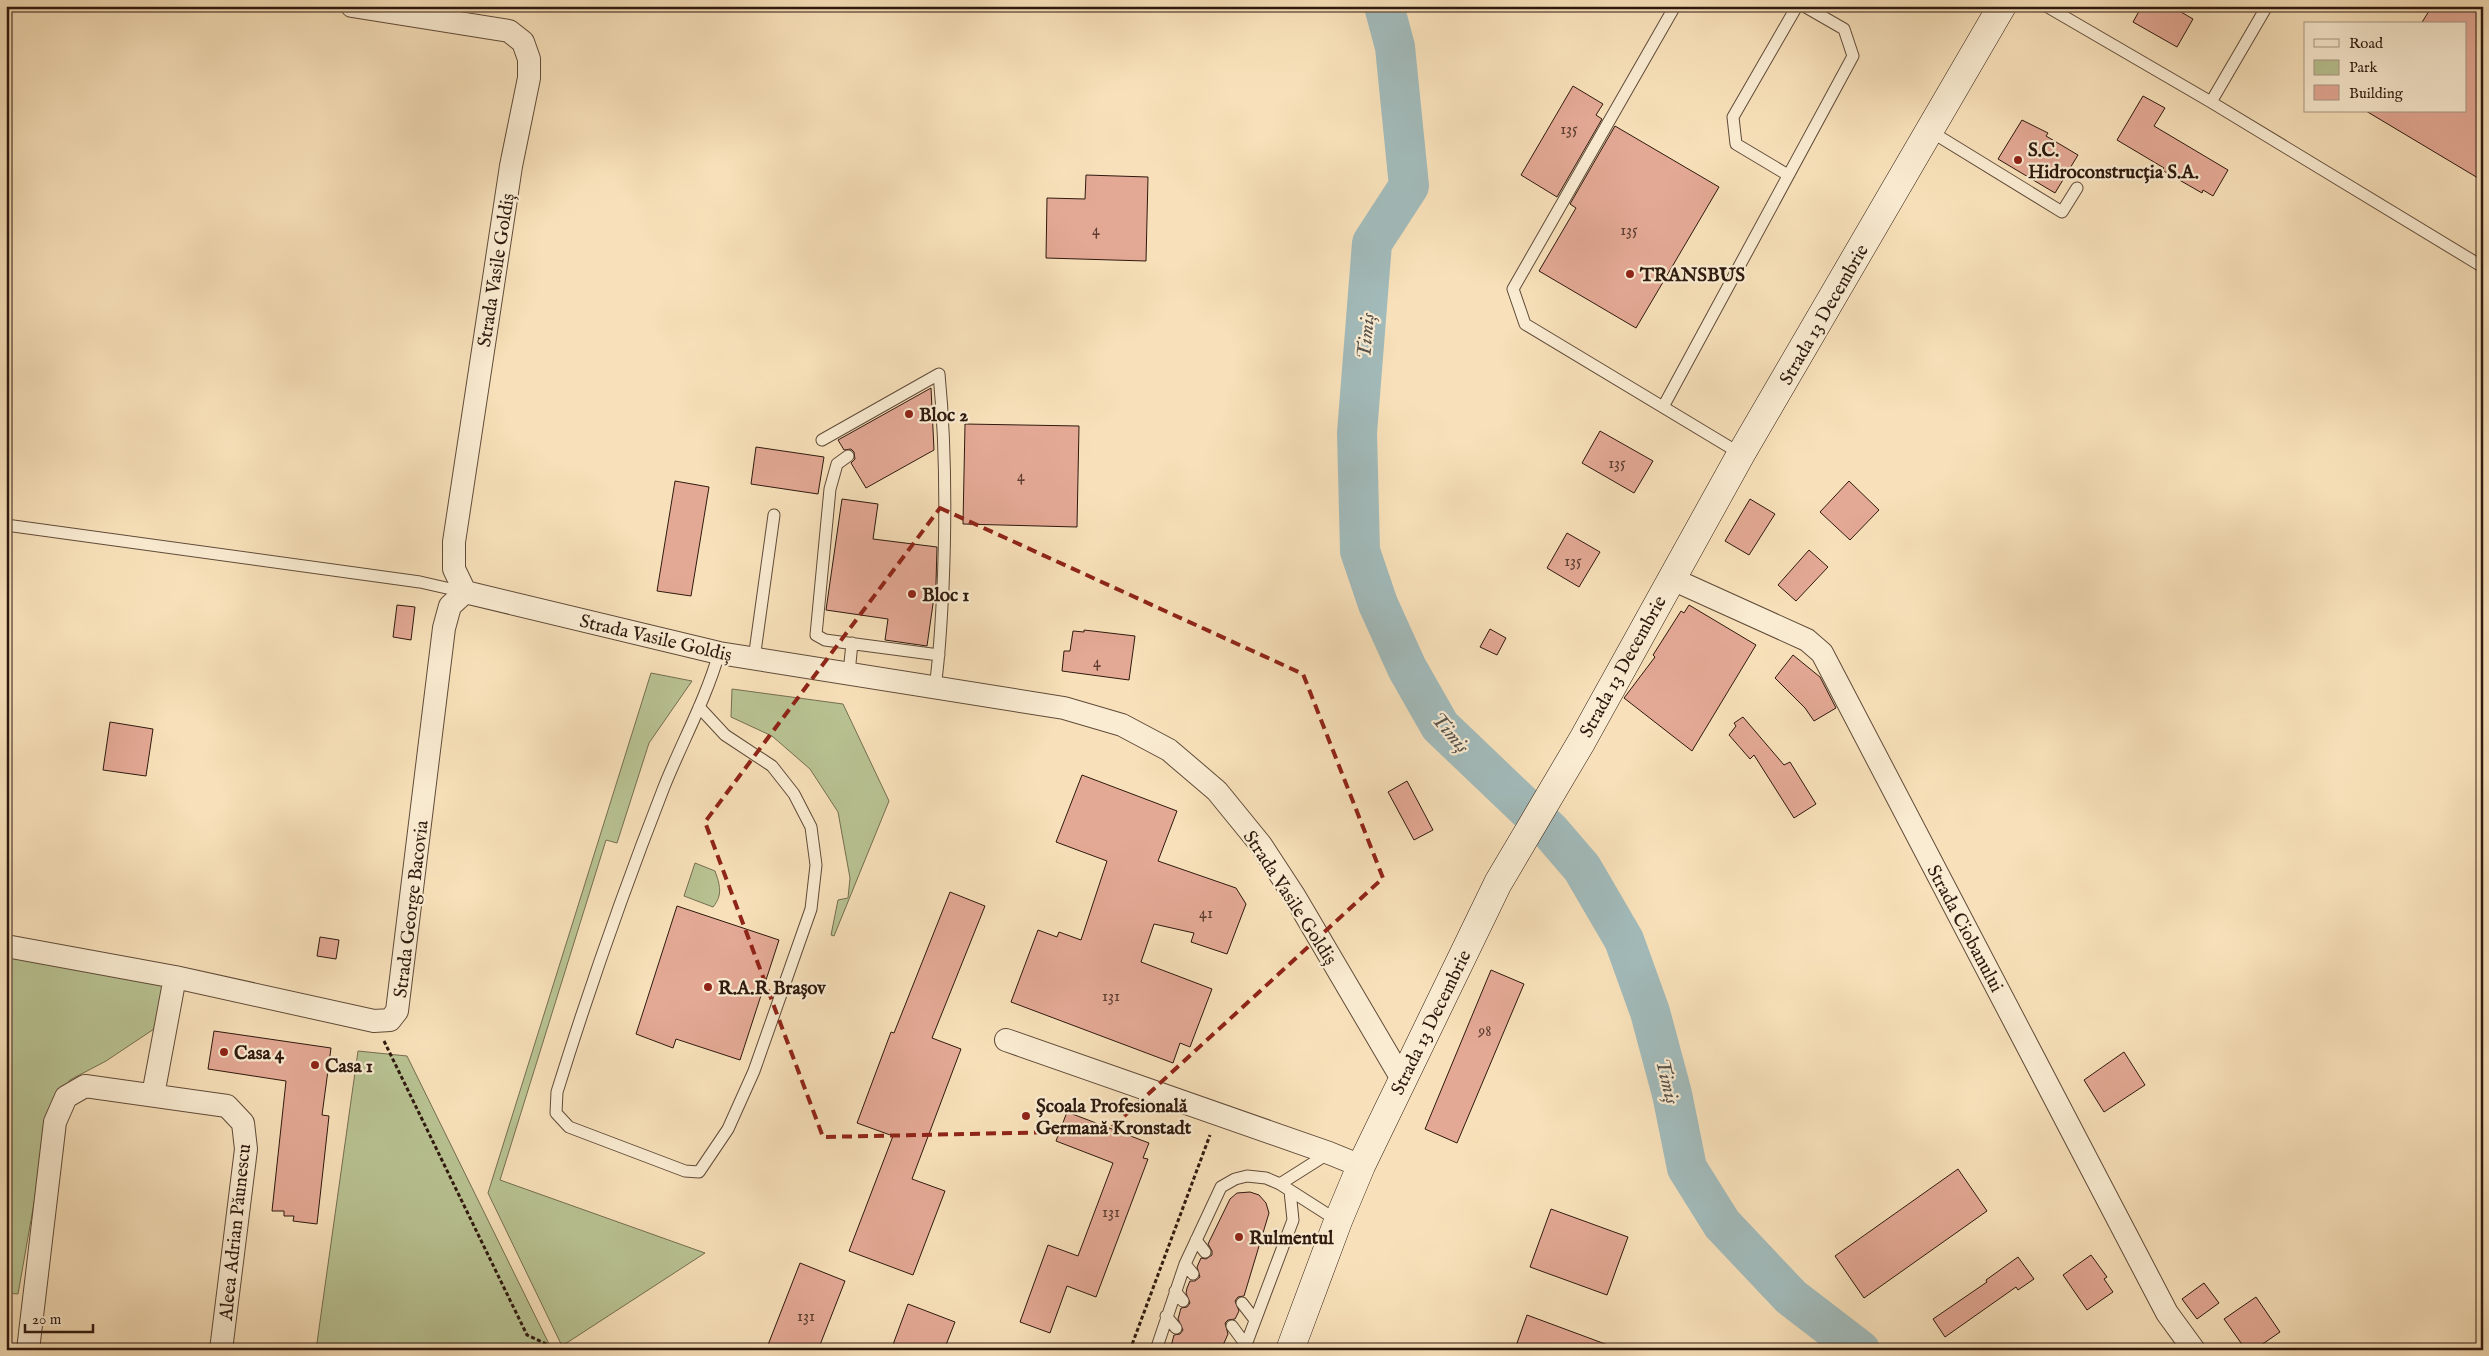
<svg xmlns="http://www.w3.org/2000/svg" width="2489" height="1356" font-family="'IM FELL English',serif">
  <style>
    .green { fill: #b9c393; stroke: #746e50 }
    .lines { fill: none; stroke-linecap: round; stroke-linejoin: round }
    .river { stroke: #a2bbbb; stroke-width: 40 }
    .building { fill: #e4a995; stroke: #2e190e }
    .lane-casing { stroke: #604b39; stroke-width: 13 }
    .street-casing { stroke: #604b39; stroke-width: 24 }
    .secondary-casing { stroke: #2e190e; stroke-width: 29 }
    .path { stroke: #2e190e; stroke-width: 3; stroke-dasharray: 4 2.5; stroke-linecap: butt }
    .lane { stroke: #faecd2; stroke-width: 11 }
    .street { stroke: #faecd2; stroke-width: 22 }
    .secondary { stroke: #faecd2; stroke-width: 28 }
    .marked { fill: none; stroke: #8f2418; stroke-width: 4; stroke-dasharray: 10 6; stroke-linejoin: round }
    .poi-dot { fill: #8f2418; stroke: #faecd2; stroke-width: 2 }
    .labels { text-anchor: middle; stroke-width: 4.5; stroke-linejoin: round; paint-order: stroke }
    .number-label { font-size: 16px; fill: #5c3d30 }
    .poi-label { font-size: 19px; font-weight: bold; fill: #2e190e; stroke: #faecd2; text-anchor: start }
    .street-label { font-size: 19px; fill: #2e190e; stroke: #faecd2 }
    .water-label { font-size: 20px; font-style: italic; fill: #57524b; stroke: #faecd2 }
  </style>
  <rect width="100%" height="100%" fill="#f8e1ba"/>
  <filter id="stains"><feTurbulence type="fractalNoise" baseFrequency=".004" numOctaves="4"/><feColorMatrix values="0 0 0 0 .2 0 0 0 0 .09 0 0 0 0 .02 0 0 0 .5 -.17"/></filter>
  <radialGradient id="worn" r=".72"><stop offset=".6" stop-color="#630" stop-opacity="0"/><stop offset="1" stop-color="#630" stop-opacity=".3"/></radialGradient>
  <path class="green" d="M651,673L692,681L649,743L617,843L606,840L500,1180L705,1253L562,1346L488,1193Z
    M732,689L843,704L889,801L834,936L831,935L838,900L848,898L850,878L838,812L810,769L772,736L731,717Z
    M695,863L715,871C720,885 723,895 713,907L684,896Z
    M6,957L166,984L154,1029L106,1061L70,1080L50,1112L18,1294L6,1293Z
    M358,1051L407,1056L552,1350H316Z"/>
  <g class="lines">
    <path class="river" d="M1384,6L1395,47L1409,186L1372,243L1357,433L1360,551L1378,604L1407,668L1440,726L1551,832L1582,868L1624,940L1650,1012L1672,1094L1687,1168L1722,1224L1791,1297L1860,1350"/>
  </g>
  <path class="building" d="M2142,6H2171L2193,19L2177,47L2133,22Z
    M2432,6H2483V181L2366,111H2465V24H2421Z
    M1573,86L1603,104L1596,115L1602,119L1557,197L1521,175Z
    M2143,96L2165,108L2154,126L2228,170L2213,196L2203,190L2202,193L2162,170L2164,168L2117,140Z
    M2022,120L2048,133L2046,136L2078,155L2055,193L1998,159Z
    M1615,126L1719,187L1636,328L1539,271L1576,208L1570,204Z
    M1086,175L1148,177L1146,261L1046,258L1047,198L1085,199Z
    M931,388L934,450L866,488L851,463L855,459L854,452L851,449L844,450L838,440Z
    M965,424L1079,426L1077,527L963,524Z
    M1600,431L1653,461L1634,493L1582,463Z
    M756,447L824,457L818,494L751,484Z
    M675,481L709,487L691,596L657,591Z
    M1849,481L1879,510L1850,540L1820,512Z
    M842,499L878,504L873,539L937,547L936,583L927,646L885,640L888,619L826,610Z
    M1750,499L1775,514L1749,555L1725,541Z
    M1567,533L1600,552L1579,587L1547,568Z
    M1809,550L1828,567L1796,601L1778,585Z
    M397,605L415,607L411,640L393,637Z
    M1689,605L1756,645L1692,751L1624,698L1655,657L1653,655L1681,611L1684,613Z
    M1490,629L1506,638L1497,655L1480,647Z
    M1084,630L1135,636L1129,680L1062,671L1064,651H1070L1073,631L1084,632Z
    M1793,655L1820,677L1836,708L1814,721L1805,708L1775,678Z
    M1743,717L1784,765L1790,762L1816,804L1794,818L1754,755L1750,759L1729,735L1736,726L1734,723Z
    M110,722L153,729L146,776L103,770Z
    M1082,775L1177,811L1158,861L1236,888L1246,904L1227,954L1191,942L1194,933L1154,924L1141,962L1212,989L1190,1047L1180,1043L1173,1063L1011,1002L1038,930L1057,937L1059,932L1081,940L1107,861L1056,842Z
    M1407,781L1433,830L1414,840L1388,792Z
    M950,892L985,906L932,1038L961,1049L912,1179L945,1191L913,1275L849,1251L893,1136L857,1123L891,1032L894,1033Z
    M677,906L779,940L740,1060L676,1039L673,1048L636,1034Z
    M320,937L339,940L336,959L317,956Z
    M1491,970L1524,984L1457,1143L1425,1129Z
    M214,1031L331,1048L322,1115L329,1116L317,1224L293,1221L294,1216H284V1211H272L286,1081L208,1069Z
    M2124,1052L2145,1085L2104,1112L2084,1080Z
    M1067,1112L1149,1143L1143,1158L1148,1159L1096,1297L1067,1286L1050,1333L1020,1322L1048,1245L1078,1256L1113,1163L1056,1141Z
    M1958,1169L1987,1211L1864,1298L1835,1256Z
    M1250,1192L1259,1195L1266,1203L1269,1213L1244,1296L1238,1297L1235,1301L1239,1311L1235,1319L1228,1320L1225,1323L1228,1334L1221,1350H1170L1174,1335L1180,1334L1183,1330L1178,1319L1181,1308L1187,1307L1190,1303L1186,1293L1187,1288L1190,1281H1195L1200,1277L1197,1267L1201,1258L1206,1259L1212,1255V1251L1208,1244L1230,1199L1237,1193Z
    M1551,1209L1628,1237L1607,1295L1530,1267Z
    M2091,1255L2107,1277L2104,1279L2113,1292L2087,1310L2063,1275Z
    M2018,1257L2034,1279L2018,1290L2016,1287L1945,1337L1933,1319L1987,1282L1986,1280Z
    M800,1263L845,1281L818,1350H766Z
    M2204,1283L2219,1303L2197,1319L2182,1299Z
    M2256,1297L2280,1332L2254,1350H2246L2224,1319Z
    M908,1304L955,1322L944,1350H891Z
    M1527,1315L1616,1348V1350H1525L1516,1346Z"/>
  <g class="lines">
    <defs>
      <path id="lane" d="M1675,6L1513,289L1525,324L1741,454
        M2046,6L2211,102L2483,267
        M2211,102L2267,6
        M1930,131L2062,212L2077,188
        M1788,175L1736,144L1733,117L1797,6
        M1663,407L1853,56L1844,29L1804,6
        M822,440L939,374C946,446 946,516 943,588C941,621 940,654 935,687
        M848,456L837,464L830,489L816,635L825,640L939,655
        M6,525L420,582L464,592
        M754,659L774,515
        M849,673L852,643
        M699,707L725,735L772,766L794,794L811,827L816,865L811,909L754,1071L728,1129L699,1172L685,1171L569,1127L556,1113L557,1092C589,989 625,887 664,787C682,742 706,699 719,653
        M1280,1184L1329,1153
        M1196,1240L1205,1252
        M1185,1264L1193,1274
        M1175,1291L1183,1301
        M1242,1303L1255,1320
        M1166,1316L1176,1328
        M1232,1326L1246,1345
        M1156,1350L1185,1264L1221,1187L1235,1179L1247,1176L1266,1178L1280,1184L1338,1221
        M1244,1350L1293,1220L1290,1191"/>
      <path id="street" d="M352,6L509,31L523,42L529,59V78L511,166L454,542V569L465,592
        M1670,578L1807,640L1822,653L2167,1313L2194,1350
        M465,592L719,653L1064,708L1122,725L1169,750L1217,791L1261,845L1295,897L1402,1079
        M6,946L175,977L374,1021L390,1020L397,1011L444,628L450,606L465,592
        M1006,1040L1329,1153L1361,1166
        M153,1095L175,977
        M28,1350L55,1122L66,1097L85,1086L227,1106L243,1123L246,1149L221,1350"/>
      <path id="secondary" d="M1290,1350L1338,1221L1361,1166L1498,883L1582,741L1741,454L2002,6"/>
    </defs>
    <use href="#lane" class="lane-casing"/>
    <use href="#street" class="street-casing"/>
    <use href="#secondary" class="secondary-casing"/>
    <path class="path" d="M384,1041L527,1335L559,1350
      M1130,1350L1210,1135"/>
    <use href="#lane" class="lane"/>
    <use href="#street" class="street"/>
    <use href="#secondary" class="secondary"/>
  </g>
  <path class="marked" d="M940,508L1303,674L1383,878L1108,1131L823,1137L705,822Z"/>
  <g class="poi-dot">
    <circle cx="2018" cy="160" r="5"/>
    <circle cx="1630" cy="274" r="5"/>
    <circle cx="909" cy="414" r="5"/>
    <circle cx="912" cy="594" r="5"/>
    <circle cx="708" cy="987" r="5"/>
    <circle cx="224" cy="1052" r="5"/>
    <circle cx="315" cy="1065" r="5"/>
    <circle cx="1026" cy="1116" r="5"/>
    <circle cx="1239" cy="1237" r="5"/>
  </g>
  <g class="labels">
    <g class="number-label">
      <text x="1569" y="134">135</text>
      <text x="1096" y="235">4</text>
      <text x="1629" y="235">135</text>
      <text x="1617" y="468">135</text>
      <text x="1021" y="481">4</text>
      <text x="1573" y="566">135</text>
      <text x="1097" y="667">4</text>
      <text x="1206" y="918">41</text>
      <text x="1111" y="1001">131</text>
      <text x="1485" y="1036">98</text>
      <text x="1111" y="1217">131</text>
      <text x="806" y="1321">131</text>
    </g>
    <g class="poi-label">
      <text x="2028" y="156">S.C.<tspan x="2028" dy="22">Hidroconstrucția S.A.</tspan></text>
      <text x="1640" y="281">TRANSBUS</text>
      <text x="919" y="421">Bloc 2</text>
      <text x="922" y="601">Bloc 1</text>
      <text x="718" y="994">R.A.R Brașov</text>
      <text x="234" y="1059">Casa 4</text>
      <text x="325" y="1072">Casa 1</text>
      <text x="1036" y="1112">Școala Profesională<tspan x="1036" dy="22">Germană Kronstadt</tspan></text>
      <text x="1249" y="1244">Rulmentul</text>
    </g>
    <g class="street-label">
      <text transform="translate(495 270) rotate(-81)" y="7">Strada Vasile Goldiș</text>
      <text transform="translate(1823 314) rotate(-60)" y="7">Strada 13 Decembrie</text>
      <text transform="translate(656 637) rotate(13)" y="7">Strada Vasile Goldiș</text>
      <text transform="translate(1622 666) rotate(-61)" y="7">Strada 13 Decembrie</text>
      <text transform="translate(1291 897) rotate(57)" y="7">Strada Vasile Goldiș</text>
      <text transform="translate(410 909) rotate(-83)" y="7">Strada George Bacovia</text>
      <text transform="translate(1966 928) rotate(62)" y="7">Strada Ciobanului</text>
      <text transform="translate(1430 1022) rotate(-64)" y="7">Strada 13 Decembrie</text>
      <text transform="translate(234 1232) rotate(-84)" y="7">Aleea Adrian Păunescu</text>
    </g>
    <g class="water-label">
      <text transform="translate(1365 336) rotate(-85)" y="7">Timiș</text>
      <text transform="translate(1451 732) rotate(49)" y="7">Timiș</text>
      <text transform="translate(1668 1081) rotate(76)" y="7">Timiș</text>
    </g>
  </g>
  <rect width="2489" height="1356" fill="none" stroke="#f8e1ba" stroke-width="25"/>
  <rect x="8" y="8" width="2474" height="1341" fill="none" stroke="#2e190e" stroke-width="2.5"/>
  <rect x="12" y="12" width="2464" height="1331" fill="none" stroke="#2e190e"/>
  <rect x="2304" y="22" width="162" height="90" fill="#faecd2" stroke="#a89884"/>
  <rect x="2314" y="39" width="25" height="8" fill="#faecd2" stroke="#a89884"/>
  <text x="2349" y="48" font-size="15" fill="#2e190e">Road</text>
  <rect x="2314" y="60" width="25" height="15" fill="#b9c393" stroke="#a89884"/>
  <text x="2349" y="72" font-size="15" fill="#2e190e">Park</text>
  <rect x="2314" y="85" width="25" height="15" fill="#e4a995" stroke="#a89884"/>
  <text x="2349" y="98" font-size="15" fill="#2e190e">Building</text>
  <path d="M25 1324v8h68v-8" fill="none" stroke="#2e190e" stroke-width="2.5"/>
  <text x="32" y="1324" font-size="15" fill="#2e190e" stroke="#faecd2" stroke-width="4" paint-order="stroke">20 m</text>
  <rect width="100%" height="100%" filter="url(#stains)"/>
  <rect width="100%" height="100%" fill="url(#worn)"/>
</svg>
